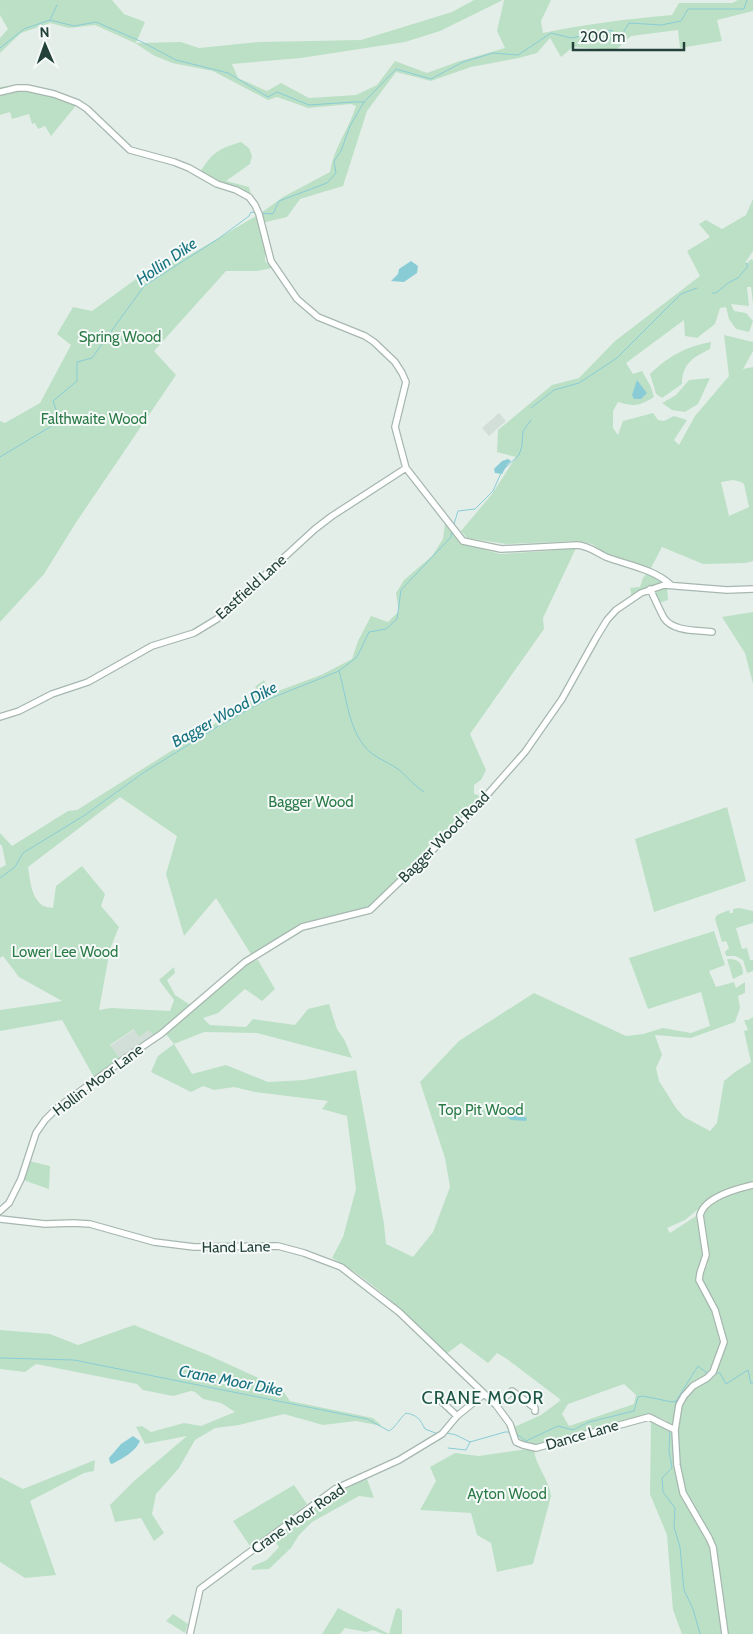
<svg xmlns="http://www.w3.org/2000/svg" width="753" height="1634" font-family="Cabin,sans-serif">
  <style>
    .built { fill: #d2ded8 }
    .green { fill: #bce0c5; fill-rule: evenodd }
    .water { fill: #8accd6 }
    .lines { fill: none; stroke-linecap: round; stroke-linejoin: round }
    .stream { stroke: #8accd6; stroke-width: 1 }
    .minor-casing { stroke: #a6b7b0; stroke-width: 8 }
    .minor { stroke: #fff; stroke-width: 5.5 }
    .labels { text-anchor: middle; stroke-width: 4; stroke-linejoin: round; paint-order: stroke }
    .park-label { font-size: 15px; fill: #2a7b47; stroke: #f5faf8 }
    .street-label { font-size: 15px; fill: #224138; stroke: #f5faf8 }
    .water-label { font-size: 16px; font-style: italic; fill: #187381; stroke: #f5faf8 }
    .quarter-label { font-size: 18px; letter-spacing: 1px; fill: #1d5545; stroke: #f5faf8 }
  </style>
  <rect width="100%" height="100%" fill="#e4eee9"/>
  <path class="built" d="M499,413L506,421L489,436L482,428Z
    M135,1029H149L154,1036L120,1059L110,1046Z"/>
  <path class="green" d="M0,0H112L124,14L145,22L136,43L181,42L199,48L259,42L361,40L452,12L474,0H503L440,31L405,42L301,58L232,64L238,78L267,91L281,83L309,98L356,95L377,85L395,61L427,73L457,62L505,48L497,31L504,0H551L541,21L543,33C585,24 628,19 672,15L679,3H732L738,0H753V11L717,20L722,41L680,48L678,30L631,36L616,50L573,47L561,57L550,38L537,53L519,58L471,67L431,81L396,72L367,111L343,186L300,199L287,217L262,223L261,213L283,197L330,172C333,149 349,129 356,106L351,104L308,108L277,97L268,100L213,71L172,63L153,55L135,43L95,25L69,28L50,23L21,33L0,53V38L8,29L0,15Z
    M16,85C38,85 58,90 78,100L74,108L51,136L45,126L38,129L35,123L32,124L29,114L12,119L10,112L0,115V87Z
    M241,142L249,148L252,156L250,164L226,181L249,187L251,195L217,183L200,172C213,152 218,149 241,142Z
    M753,199V251L745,263H747L751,259L753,260V304L751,287H747L749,306L731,304L734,311L746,313L753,321L749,332L736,329L729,319L726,307L720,308L715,324L697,338L685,336L684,320L626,363L633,374L642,371L651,387L654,397C639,406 635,407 618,402L613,411V428L618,435L623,421L653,413L658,420L664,421L674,416L687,420L674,440L679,445L695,416L729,376L724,335L753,342V351L743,369L753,367V561L746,563L703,564L662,547L650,570L605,553L592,544L577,541L506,544L467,538L461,531L492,494L516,457L497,452L498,430L552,385L579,378L615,341L700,276L687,251L710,237L699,224L706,220L722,229L746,215ZM733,480L741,482L744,484L749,507L729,516L721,482Z
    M256,216L265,247V261L272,268L257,271H226L154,351L176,375L77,521L44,574L0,622V421L5,423L40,403L71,345L57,334L73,307L92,311L136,279H149L168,262L188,256Z
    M711,342L710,349C694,357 682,363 682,384L662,398L656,394L650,374C669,356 685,347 711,342Z
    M710,378L698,404L685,412L672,410L662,403L676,395L689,380Z
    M445,523L462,543L500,554L545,551L576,548L543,618L544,629L470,734L486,770L481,780L474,785V794L481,796L469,812L370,907L301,923L252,956L216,898L184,936L166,874L177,836L120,797L28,867C30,879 31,897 42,905C44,907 50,907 53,908L56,886L82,866L105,894L101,906L119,927L110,949L99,1010L111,1008L170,1011L174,1000L159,980L174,967L175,973L167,980L175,995L195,1008L246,963L258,960L275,989L262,1001L245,989L218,1013L203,1018L210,1025L246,1027L253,1019L295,1025L308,1009L329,1004L337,1029L345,1041L352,1058L257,1033L204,1032L174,1044L192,1074L226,1065L268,1082L304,1080L356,1070L384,1224L386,1244L413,1257L433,1232L450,1187L445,1158L420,1082L459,1041L534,993L626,1036L643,1034L663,1028L691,1033L710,1026L701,992L648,1009L629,958L714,931L725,965L709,971L716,987L734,982L736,988L745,982V993L738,996L740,1008L735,1022L691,1038L655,1035L662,1055L656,1068L659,1081L676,1108L684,1117L710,1131L717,1123L724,1081L735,1072L751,1062L744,1031L748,1030L744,1020H748L753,1017V1634H682L673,1610L667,1535L650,1494L651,1420L663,1424L667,1421L655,1416L644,1415L538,1446C523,1445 520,1440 512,1428L541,1415L561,1400L507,1359L497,1353L488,1363L461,1343L446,1354C411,1320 376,1282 332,1258L343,1237L356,1189L347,1116L322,1109L328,1101L255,1092L234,1087L214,1090L203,1086L191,1092L151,1072L158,1056L174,1044L166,1034L171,1028L154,1036L149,1030L139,1037L134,1029L110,1045L120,1059L95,1079L62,1020L0,1031V1010L62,1001L19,977L3,956L0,958V868L6,865L2,846L0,844V833L12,846L68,811L77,810L251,701L256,686L264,680L270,694L321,675L352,659L358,641L371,616L388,622L399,611L396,593L404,580L432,556L443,539ZM697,1210L703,1211L702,1215L708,1259L707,1266L702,1273V1279L714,1300L727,1340L715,1374L711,1376L709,1370L713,1367L722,1342L698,1272C706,1251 700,1237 696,1216L670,1233L667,1228L685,1220ZM624,1384L636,1395L634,1404L569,1426L562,1414L568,1404Z
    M647,573L663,581L664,583L632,598L630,588L640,587L643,578Z
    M667,587L668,600L659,603L655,592L657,590Z
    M753,612V684L745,653L722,617Z
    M727,807L746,881L654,912L635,839Z
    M739,908L753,911V923L736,928L742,949L747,948L750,960H753V971L747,973L743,960L735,956H726L725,952L729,948L726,941L722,942L715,919L717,915L729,910L730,913H733V909Z
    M727,959C738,958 743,963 743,974L733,979Z
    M29,1161L50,1166L49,1189L23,1180Z
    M134,1325L208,1355L281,1388L290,1401L373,1418L382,1426L356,1421L323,1425L284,1414L239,1425L215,1428L195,1440L179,1468L156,1494L152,1514L164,1533L154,1541L141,1518L115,1522L110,1505L134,1481L187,1436L145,1444L136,1427L142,1426L151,1432L184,1423L201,1426L235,1412L221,1403L203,1399L195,1392L191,1391L173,1396L143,1390L137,1384L36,1364L25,1372L0,1369V1330L50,1334L78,1345Z
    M528,1449L534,1450C536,1467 549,1479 551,1496L533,1564L497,1572L491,1543L477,1535L471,1513L420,1510L436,1481L430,1467L455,1453L479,1456Z
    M95,1460L94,1471L84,1473L30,1501L56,1575L25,1578L0,1562V1477L23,1489Z
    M367,1479L374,1498L359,1496L312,1522L299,1535L291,1548L269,1569L251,1570L253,1566L267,1560L279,1547L273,1539L338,1491Z
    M294,1485L307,1504L252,1549L233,1521Z
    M338,1608L389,1634L396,1609L399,1608L402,1611V1634H383L373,1630L366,1632L345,1628L340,1634H322Z
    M173,1614L188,1624L185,1633L166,1621Z"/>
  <path class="water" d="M411,261L418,266L417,273L404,282L391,281L398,274L399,269Z
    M637,380L647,393L641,399H634L632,395Z
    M508,459L511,461L507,465L502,474L495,473L494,469L502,461Z
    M516,1112L527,1118L526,1121L511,1120L508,1118L510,1115Z
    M133,1436L140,1441C135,1452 123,1458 112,1464L110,1463L109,1458L121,1444Z"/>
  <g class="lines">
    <path class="stream" d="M50,20L57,5
      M0,48L24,29L50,20L74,26L96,22L140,41L176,60L228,73L268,97L277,92L309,105L353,102H364L396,69L431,79L463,62L493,53L518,55L551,33L571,38L612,30L611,41H618L629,23L661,25L681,21L688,9H744L747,0
      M260,213L273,214L279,201L327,183L336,173L334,161L341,151L350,126L364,102
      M712,293H716L728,283L738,278L748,266L746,263
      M531,408L554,390L579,383L617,358L681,294L697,288
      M0,457L60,421L53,401L77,381V362L92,358L144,286L218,239L249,216L251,212L256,213
      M505,468L519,455L522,446L523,431L531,420
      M454,524L458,511L475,509L493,491L501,473
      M339,671C347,697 348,733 371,753C379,759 389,763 398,769C407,776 414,786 424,792
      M0,878L15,867L23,853L85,815L143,773L217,727L264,701L339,671L357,657L369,632L386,629L397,619L401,590L451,537L452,530
      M0,1358L74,1360L367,1419L389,1431C397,1426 399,1419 406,1413C417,1415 420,1419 425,1429L438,1434
      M714,1373H720L726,1384L748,1370L751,1384L753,1383
      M674,1419L676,1401
      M670,1430L669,1451L672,1468L662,1478L663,1492L675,1508L674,1527L680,1547L684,1590L693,1609L700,1634
      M514,1432L526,1441L558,1426L573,1430L589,1422L634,1411L638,1397L643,1396L672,1402L676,1401L698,1366L708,1374
      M447,1433L456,1435L470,1442L505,1432H510
      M448,1448L466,1450L470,1442"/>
    <defs>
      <path id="minor" d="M0,92L17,88H27L54,94L78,103L87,109L130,150L174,162L189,168L217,184L236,190L249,197L255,205L259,214L271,261L297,299L318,317L365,336L374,342L395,362L402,373L406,382L395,427L406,468L463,541L501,549L577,545C589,546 596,552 606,557C627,565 654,569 671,585
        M650,589C655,599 659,609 664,618C673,632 698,630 712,632
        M0,717L19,711L52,694L88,682L152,646L194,633L217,619L315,529L332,516L406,468
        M0,1211L9,1203L21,1179L36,1133L45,1120L56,1109L127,1057L161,1034L245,962L302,927L370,910L471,813L525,752L562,699L596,638L607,620L616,610L641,593L664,585L727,590L753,589
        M0,1219L45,1224L73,1223L90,1224L154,1242L194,1247L278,1246L304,1253L341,1267L399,1312L496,1405L510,1424L516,1442L523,1445L536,1448L649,1417L675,1430
        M438,1398L457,1416
        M496,1405L512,1391L535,1408V1411
        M190,1634L200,1589L335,1489L399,1460L442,1434L457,1416L484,1394
        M725,1634L713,1547L709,1538L683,1493L677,1465L675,1430L679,1405L684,1396L693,1386L707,1378L713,1372L724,1342L715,1310L699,1280L700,1273L706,1255L700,1215C705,1197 736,1189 753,1185"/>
    </defs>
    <use href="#minor" class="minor-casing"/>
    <use href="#minor" class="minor"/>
  </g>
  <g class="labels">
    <g class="park-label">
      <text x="120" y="342">Spring Wood</text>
      <text x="94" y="424">Falthwaite Wood</text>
      <text x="311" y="807">Bagger Wood</text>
      <text x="65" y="957">Lower Lee Wood</text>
      <text x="481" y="1115">Top Pit Wood</text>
      <text x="507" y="1499">Ayton Wood</text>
    </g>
    <g class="street-label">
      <text transform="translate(251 587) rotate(-42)" y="5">Eastfield Lane</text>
      <text transform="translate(444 837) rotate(-45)" y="5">Bagger Wood Road</text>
      <text transform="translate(98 1080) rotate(-37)" y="5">Hollin Moor Lane</text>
      <text transform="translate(236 1247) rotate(-1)" y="5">Hand Lane</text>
      <text transform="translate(582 1435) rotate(-16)" y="5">Dance Lane</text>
      <text transform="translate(298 1519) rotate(-35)" y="5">Crane Moor Road</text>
    </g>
    <g class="water-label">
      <text transform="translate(166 261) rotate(-35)" y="6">Hollin Dike</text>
      <text transform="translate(224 714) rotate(-29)" y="6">Bagger Wood Dike</text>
      <text transform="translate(231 1380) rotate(11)" y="6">Crane Moor Dike</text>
    </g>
    <g class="quarter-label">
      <text x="483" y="1404">CRANE MOOR</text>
    </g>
  </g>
  <g transform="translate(45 45) rotate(358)" stroke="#f5faf8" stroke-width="4" paint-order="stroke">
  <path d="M0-4L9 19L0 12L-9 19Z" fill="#224138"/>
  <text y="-8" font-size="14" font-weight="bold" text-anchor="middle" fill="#224138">N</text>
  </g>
  <path d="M573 42v8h111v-8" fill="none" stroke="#224138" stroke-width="2.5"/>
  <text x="580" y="42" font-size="15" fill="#224138" stroke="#f5faf8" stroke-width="4" paint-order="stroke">200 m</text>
</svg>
